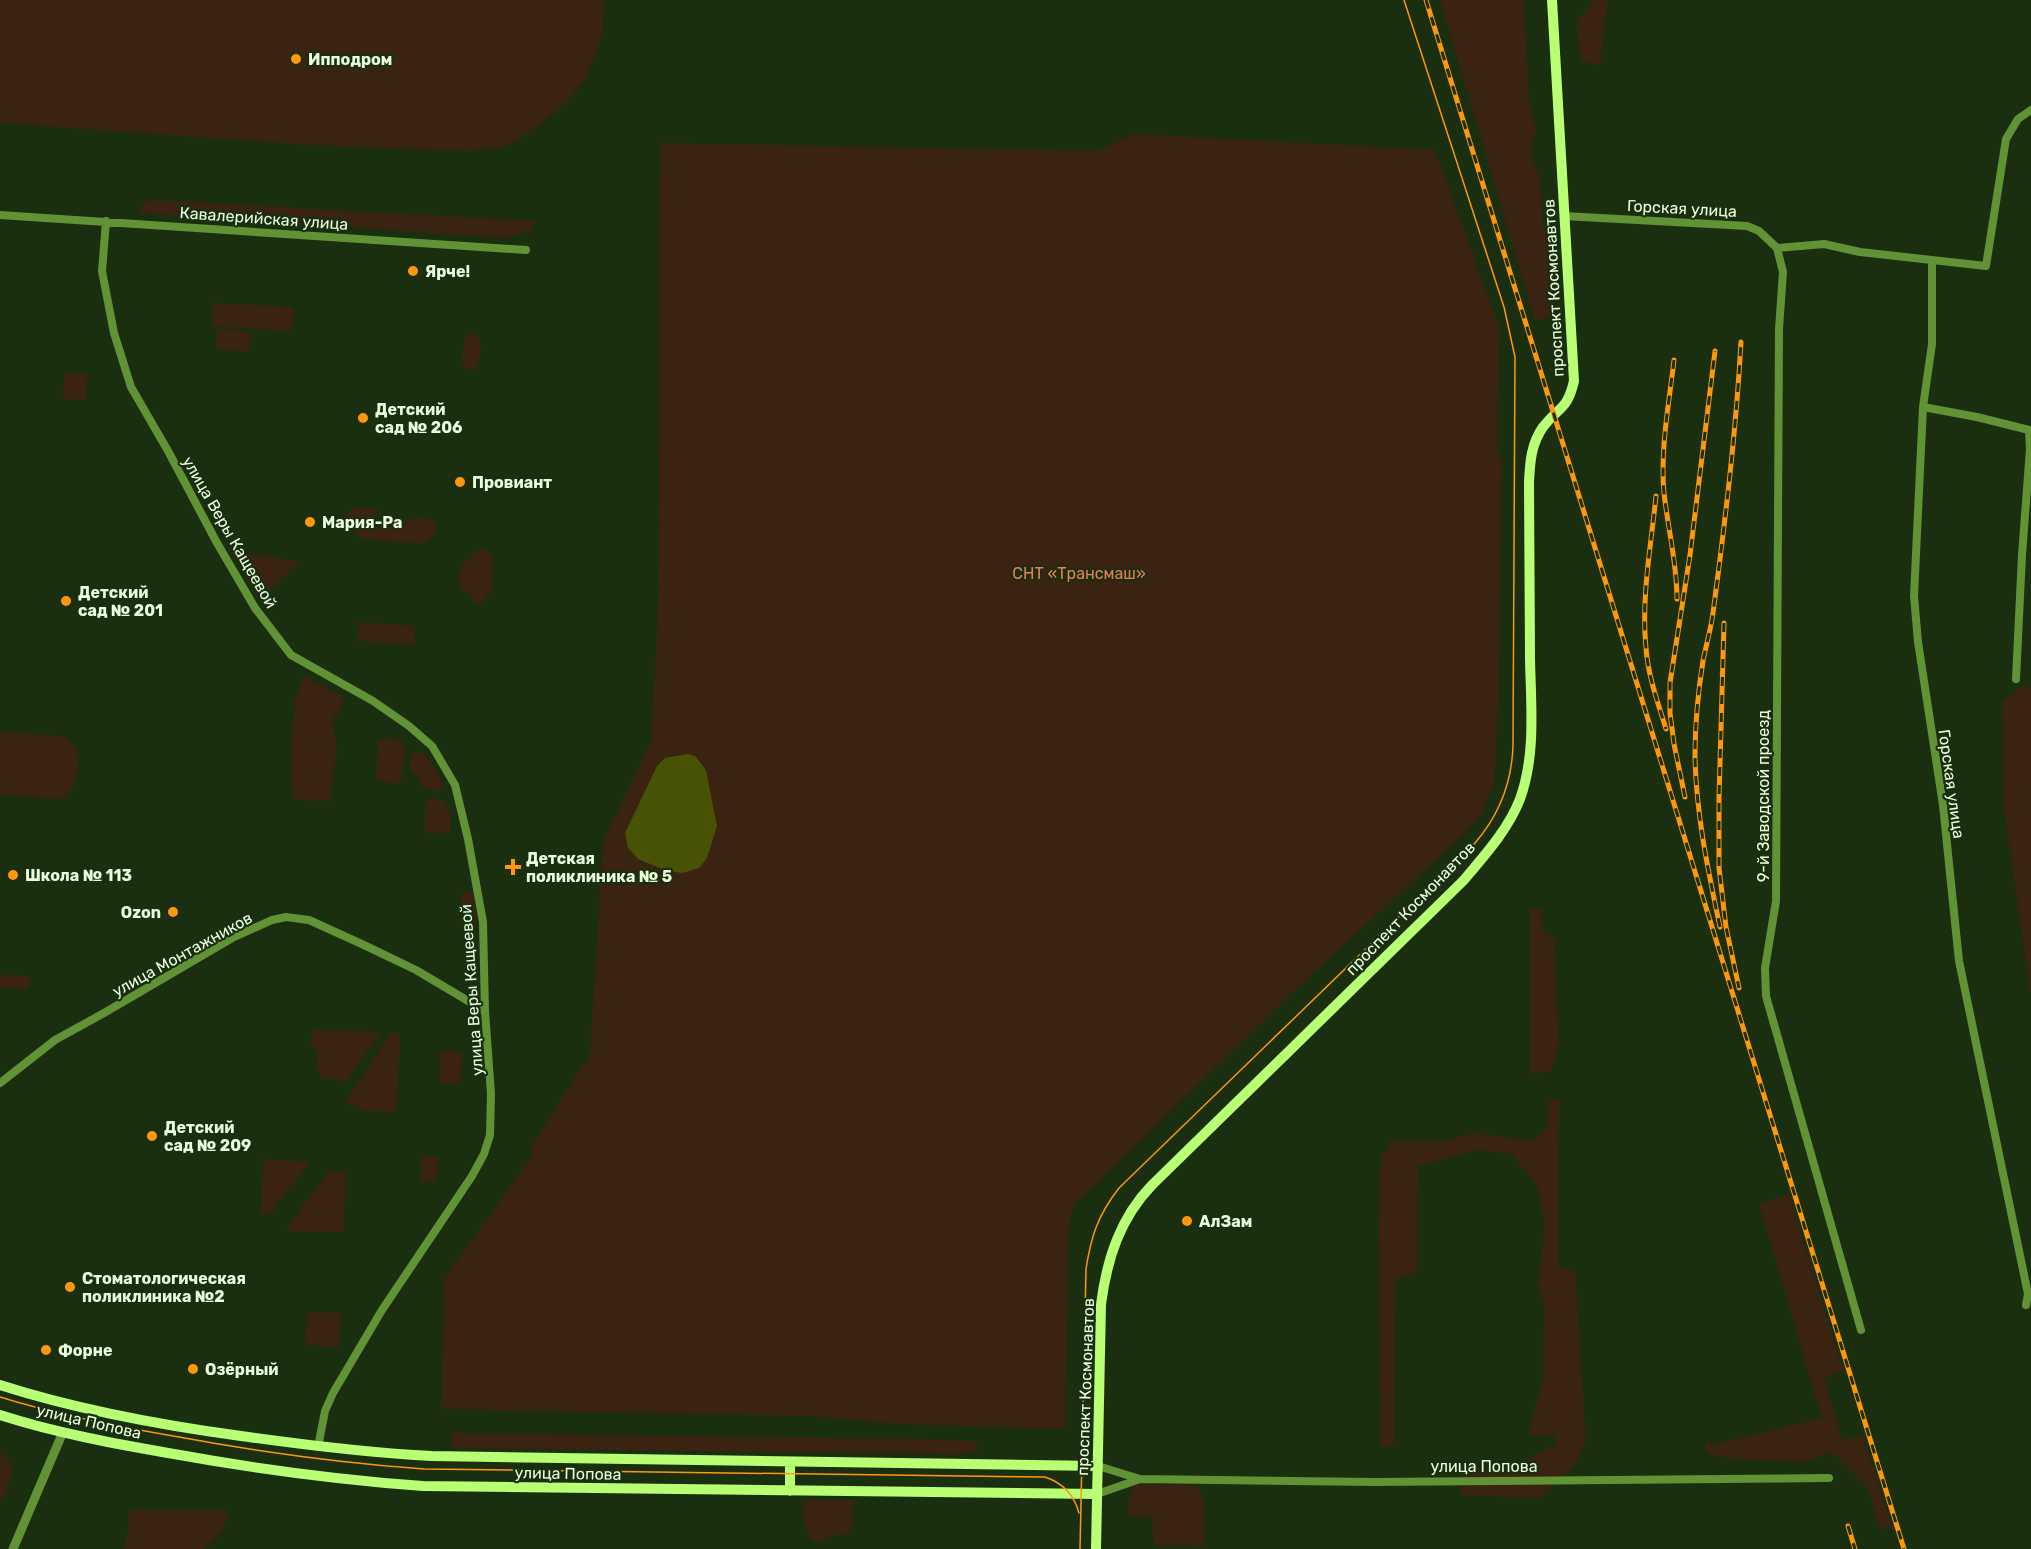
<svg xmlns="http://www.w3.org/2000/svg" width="2031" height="1549" font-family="Rubik,sans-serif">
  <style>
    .green { fill: #3a2311 }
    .water { fill: #485205 }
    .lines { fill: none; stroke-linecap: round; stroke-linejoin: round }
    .minor { stroke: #629236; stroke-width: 8 }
    .tertiary { stroke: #629236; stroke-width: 9 }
    .secondary { stroke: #b8ff74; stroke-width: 10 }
    .tram { stroke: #ff9809; stroke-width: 1.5 }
    .rail-casing { stroke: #ff9809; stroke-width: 5 }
    .rail { stroke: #1a2f0f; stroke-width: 3; stroke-dasharray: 9; stroke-linecap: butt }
    .poi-dot { fill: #ff9809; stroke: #1a2f0f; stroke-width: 2 }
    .labels { text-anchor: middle; stroke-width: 4.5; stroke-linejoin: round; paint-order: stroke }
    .poi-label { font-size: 16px; font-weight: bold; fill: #ebffdd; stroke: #1a2f0f; text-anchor: start }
    .street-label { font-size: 16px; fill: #ebffdd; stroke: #1a2f0f }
    .park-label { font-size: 16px; fill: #ec7d5b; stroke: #1a2f0f }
  </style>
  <rect width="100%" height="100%" fill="#1a2f0f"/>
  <path class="green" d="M0,0H604L601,39L585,80L564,104L535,128L507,146L469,151L310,145L0,123Z
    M1440,0H1524L1529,102L1536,129L1530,153L1540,179L1543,227L1557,237L1555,315L1535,321Z
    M1593,0H1608L1600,65L1581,61L1576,21L1587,10Z
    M1133,134L1435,150L1499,327L1497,449L1502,462L1498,705L1494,783L1483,811L1469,829L1297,988L1073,1206L1068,1237L1065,1429L899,1424L810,1416L441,1409L444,1279L535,1152L530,1148L590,1055L603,842L651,742L658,614L659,229L661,143L1097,151Z
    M152,200L534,221L533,230L506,238L141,213L142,204Z
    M213,303L294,307L292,331L212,326Z
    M217,329L250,331L249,351L216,350Z
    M471,333L478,335L481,348L477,368L472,371L465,369L461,361L465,338Z
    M64,373L87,374L86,400L63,399Z
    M355,507L378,509L375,514L370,516V520L395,518L409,520L426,517L435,522V533L425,543L391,542L358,537L356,532L341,522L345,515Z
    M483,547L493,556L492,589L481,604H475L469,593L462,591L458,580L462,563C471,558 474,551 483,547Z
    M230,550L299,562L259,599Z
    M359,622L415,626L414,645L358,641Z
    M305,676L344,698L341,709L332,719L337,750L329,801C317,801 307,801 295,799L292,793C293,764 288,698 305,676Z
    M2022,686L2031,688V996L2004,809L2002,702Z
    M0,732L63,736C68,740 74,744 76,750C83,766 75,789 62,799L0,795Z
    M387,738L397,739L406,745L400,784L376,781L378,740Z
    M413,753H423C432,763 443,776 442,790C425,796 421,779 410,769V761Z
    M433,798L445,801L450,814V834L425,833V803Z
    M462,892L473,893L478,925L461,924Z
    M1530,908L1541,909L1542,931L1554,938L1559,1046L1550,1072L1530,1074Z
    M0,974L30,976L29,989L0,988Z
    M312,1030L381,1032L345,1083L337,1079H320L321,1071L317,1069L318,1053L311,1045Z
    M398,1032L400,1037L397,1106L391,1112L359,1110L358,1105L344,1104L390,1034Z
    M441,1050L462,1051L461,1083H440Z
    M1550,1099H1559L1558,1266L1575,1271L1586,1443L1573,1466L1540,1498L1461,1495L1459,1470L1523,1462L1556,1444V1436L1528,1435L1543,1378L1544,1306L1538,1285L1545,1224L1536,1183L1512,1154L1478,1150L1418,1166L1417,1272L1395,1279L1394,1446H1381L1378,1224L1381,1157L1392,1141H1445L1474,1133L1531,1141L1546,1129Z
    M421,1156L438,1157L436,1182L420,1181Z
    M263,1159L310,1162L268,1215L261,1214Z
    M329,1171H346L343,1232L285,1231Z
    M1789,1194L1843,1371L1824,1378L1842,1440L1863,1436L1892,1526L1880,1530L1868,1488L1832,1452L1803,1462L1731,1459L1706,1453V1441L1712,1445L1822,1418L1759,1204Z
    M307,1312L341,1313L339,1347L305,1345Z
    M450,1433L899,1439L975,1441L979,1451L960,1454L452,1448Z
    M0,1450L13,1467L5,1496L0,1500Z
    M1132,1485H1196L1204,1500L1205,1543L1201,1546L1154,1545L1152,1517H1128L1129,1498Z
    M805,1500H854L850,1531L848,1534L829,1536L821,1543L811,1540C808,1526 797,1514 805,1500Z
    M129,1510H228L224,1529L204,1549H124L129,1525Z"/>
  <path class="water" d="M688,754L695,756L706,770L717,826L707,858L699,868L683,873L667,871L638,859L628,848L625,833L657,766L665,758Z"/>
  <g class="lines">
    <path class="minor" d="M0,215L526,250
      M1564,216L1747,226L1759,231L1777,248
      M106,221L102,271L114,333L131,387L168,451L217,543L255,608L291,655L373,701L409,726L432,746L455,785L468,839L483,922L485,1011L491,1094L490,1135L484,1154L472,1176L382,1310L333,1393L325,1411L318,1447
      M1777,248L1783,272L1779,329L1776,901L1765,968L1766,996L1861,1330
      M1777,248L1824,244L1860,252L1986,266L2006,139L2018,119L2031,110
      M1932,261V344L1923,407L1914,596L1918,642L1943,805L1959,961L2028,1294L2026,1305
      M1923,407L1977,417L2029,430L2030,449L2022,555L2016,679
      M0,1083L55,1040L104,1013L234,937L272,920L286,917L309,920L364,945L416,970L485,1011
      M1098,1466L1140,1479L1374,1482L1829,1478
      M1097,1494L1140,1479"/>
    <path class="tertiary" d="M13,1549L63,1432"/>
    <path class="secondary" d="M0,1385C78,1410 160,1425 241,1436C305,1445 368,1453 432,1456L1098,1466
      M0,1415C56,1433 116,1444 174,1454C257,1469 339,1480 423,1486L1097,1494
      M790,1491V1462
      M1096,1549L1101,1304C1107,1259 1120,1218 1152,1185L1463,881C1484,856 1508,830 1520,799C1536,755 1531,706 1530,659C1530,600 1529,541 1529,482C1530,462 1531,444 1543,427C1559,406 1567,411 1574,381L1552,0"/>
    <path class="tram" d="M0,1397C58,1415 119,1427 179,1437C260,1452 341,1463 424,1469L1045,1477C1063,1483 1074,1494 1079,1513
      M1080,1549L1086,1269C1091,1236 1098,1215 1119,1188L1475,843C1500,814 1512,783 1513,745L1515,357L1504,307L1404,0"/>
    <defs>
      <path id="rail" d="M1426,0L1904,1549
        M1674,360C1669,404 1660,449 1664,493C1668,529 1677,563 1677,599
        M1656,496C1651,546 1641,598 1646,648C1648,676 1658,703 1666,729
        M1724,623L1719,798V868L1726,927L1739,988
        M1685,797L1674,744L1670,713V683L1690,555L1715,351
        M1720,927C1708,870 1696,814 1695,756C1695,725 1698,692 1703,661C1706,645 1711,629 1713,613C1725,522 1736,433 1741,342
        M1848,1526L1855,1549"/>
    </defs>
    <use href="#rail" class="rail-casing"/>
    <use href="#rail" class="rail"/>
  </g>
  <g class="poi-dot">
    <circle cx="296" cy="59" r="6"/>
    <circle cx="413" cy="271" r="6"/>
    <circle cx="363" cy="418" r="6"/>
    <circle cx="460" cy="482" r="6"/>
    <circle cx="310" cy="522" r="6"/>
    <circle cx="66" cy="601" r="6"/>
    <path d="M510 858h6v6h6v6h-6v6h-6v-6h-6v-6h6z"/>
    <circle cx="13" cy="875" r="6"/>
    <circle cx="173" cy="912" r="6"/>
    <circle cx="152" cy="1136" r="6"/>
    <circle cx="1187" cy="1221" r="6"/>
    <circle cx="70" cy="1287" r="6"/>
    <circle cx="46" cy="1350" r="6"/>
    <circle cx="193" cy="1369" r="6"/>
  </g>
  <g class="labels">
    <g class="poi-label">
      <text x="308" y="65">Ипподром</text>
      <text x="425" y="277">Ярче!</text>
      <text x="375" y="415">Детский<tspan x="375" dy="18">сад № 206</tspan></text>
      <text x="472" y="488">Провиант</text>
      <text x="322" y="528">Мария-Ра</text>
      <text x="78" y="598">Детский<tspan x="78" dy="18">сад № 201</tspan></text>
      <text x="526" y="864">Детская<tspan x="526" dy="18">поликлиника № 5</tspan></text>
      <text x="25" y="881">Школа № 113</text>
      <text x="161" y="918" text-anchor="end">Ozon</text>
      <text x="164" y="1133">Детский<tspan x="164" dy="18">сад № 209</tspan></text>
      <text x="1199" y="1227">АлЗам</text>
      <text x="82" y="1284">Стоматологическая<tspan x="82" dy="18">поликлиника №2</tspan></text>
      <text x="58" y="1356">Форне</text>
      <text x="205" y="1375">Озёрный</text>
    </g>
    <g class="street-label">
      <text transform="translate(1682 208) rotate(3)" y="6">Горская улица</text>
      <text transform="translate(264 218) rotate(4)" y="6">Кавалерийская улица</text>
      <text transform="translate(1553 288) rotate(-93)" y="6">проспект Космонавтов</text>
      <text transform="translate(230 532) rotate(60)" y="6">улица Веры Кащеевой</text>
      <text transform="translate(1952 784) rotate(82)" y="6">Горская улица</text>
      <text transform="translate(1763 796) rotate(-90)" y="6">9-й Заводской проезд</text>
      <text transform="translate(1410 908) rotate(-46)" y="6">проспект Космонавтов</text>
      <text transform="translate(182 954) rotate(-29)" y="6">улица Монтажников</text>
      <text transform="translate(471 990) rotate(-94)" y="6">улица Веры Кащеевой</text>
      <text transform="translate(1085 1387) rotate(-88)" y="6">проспект Космонавтов</text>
      <text transform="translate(89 1421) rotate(13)" y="6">улица Попова</text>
      <text x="1484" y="1472">улица Попова</text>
      <text transform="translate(568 1473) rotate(1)" y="6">улица Попова</text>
    </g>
    <g class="park-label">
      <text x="1079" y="579">СНТ «Трансмаш»</text>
    </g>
  </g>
</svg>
